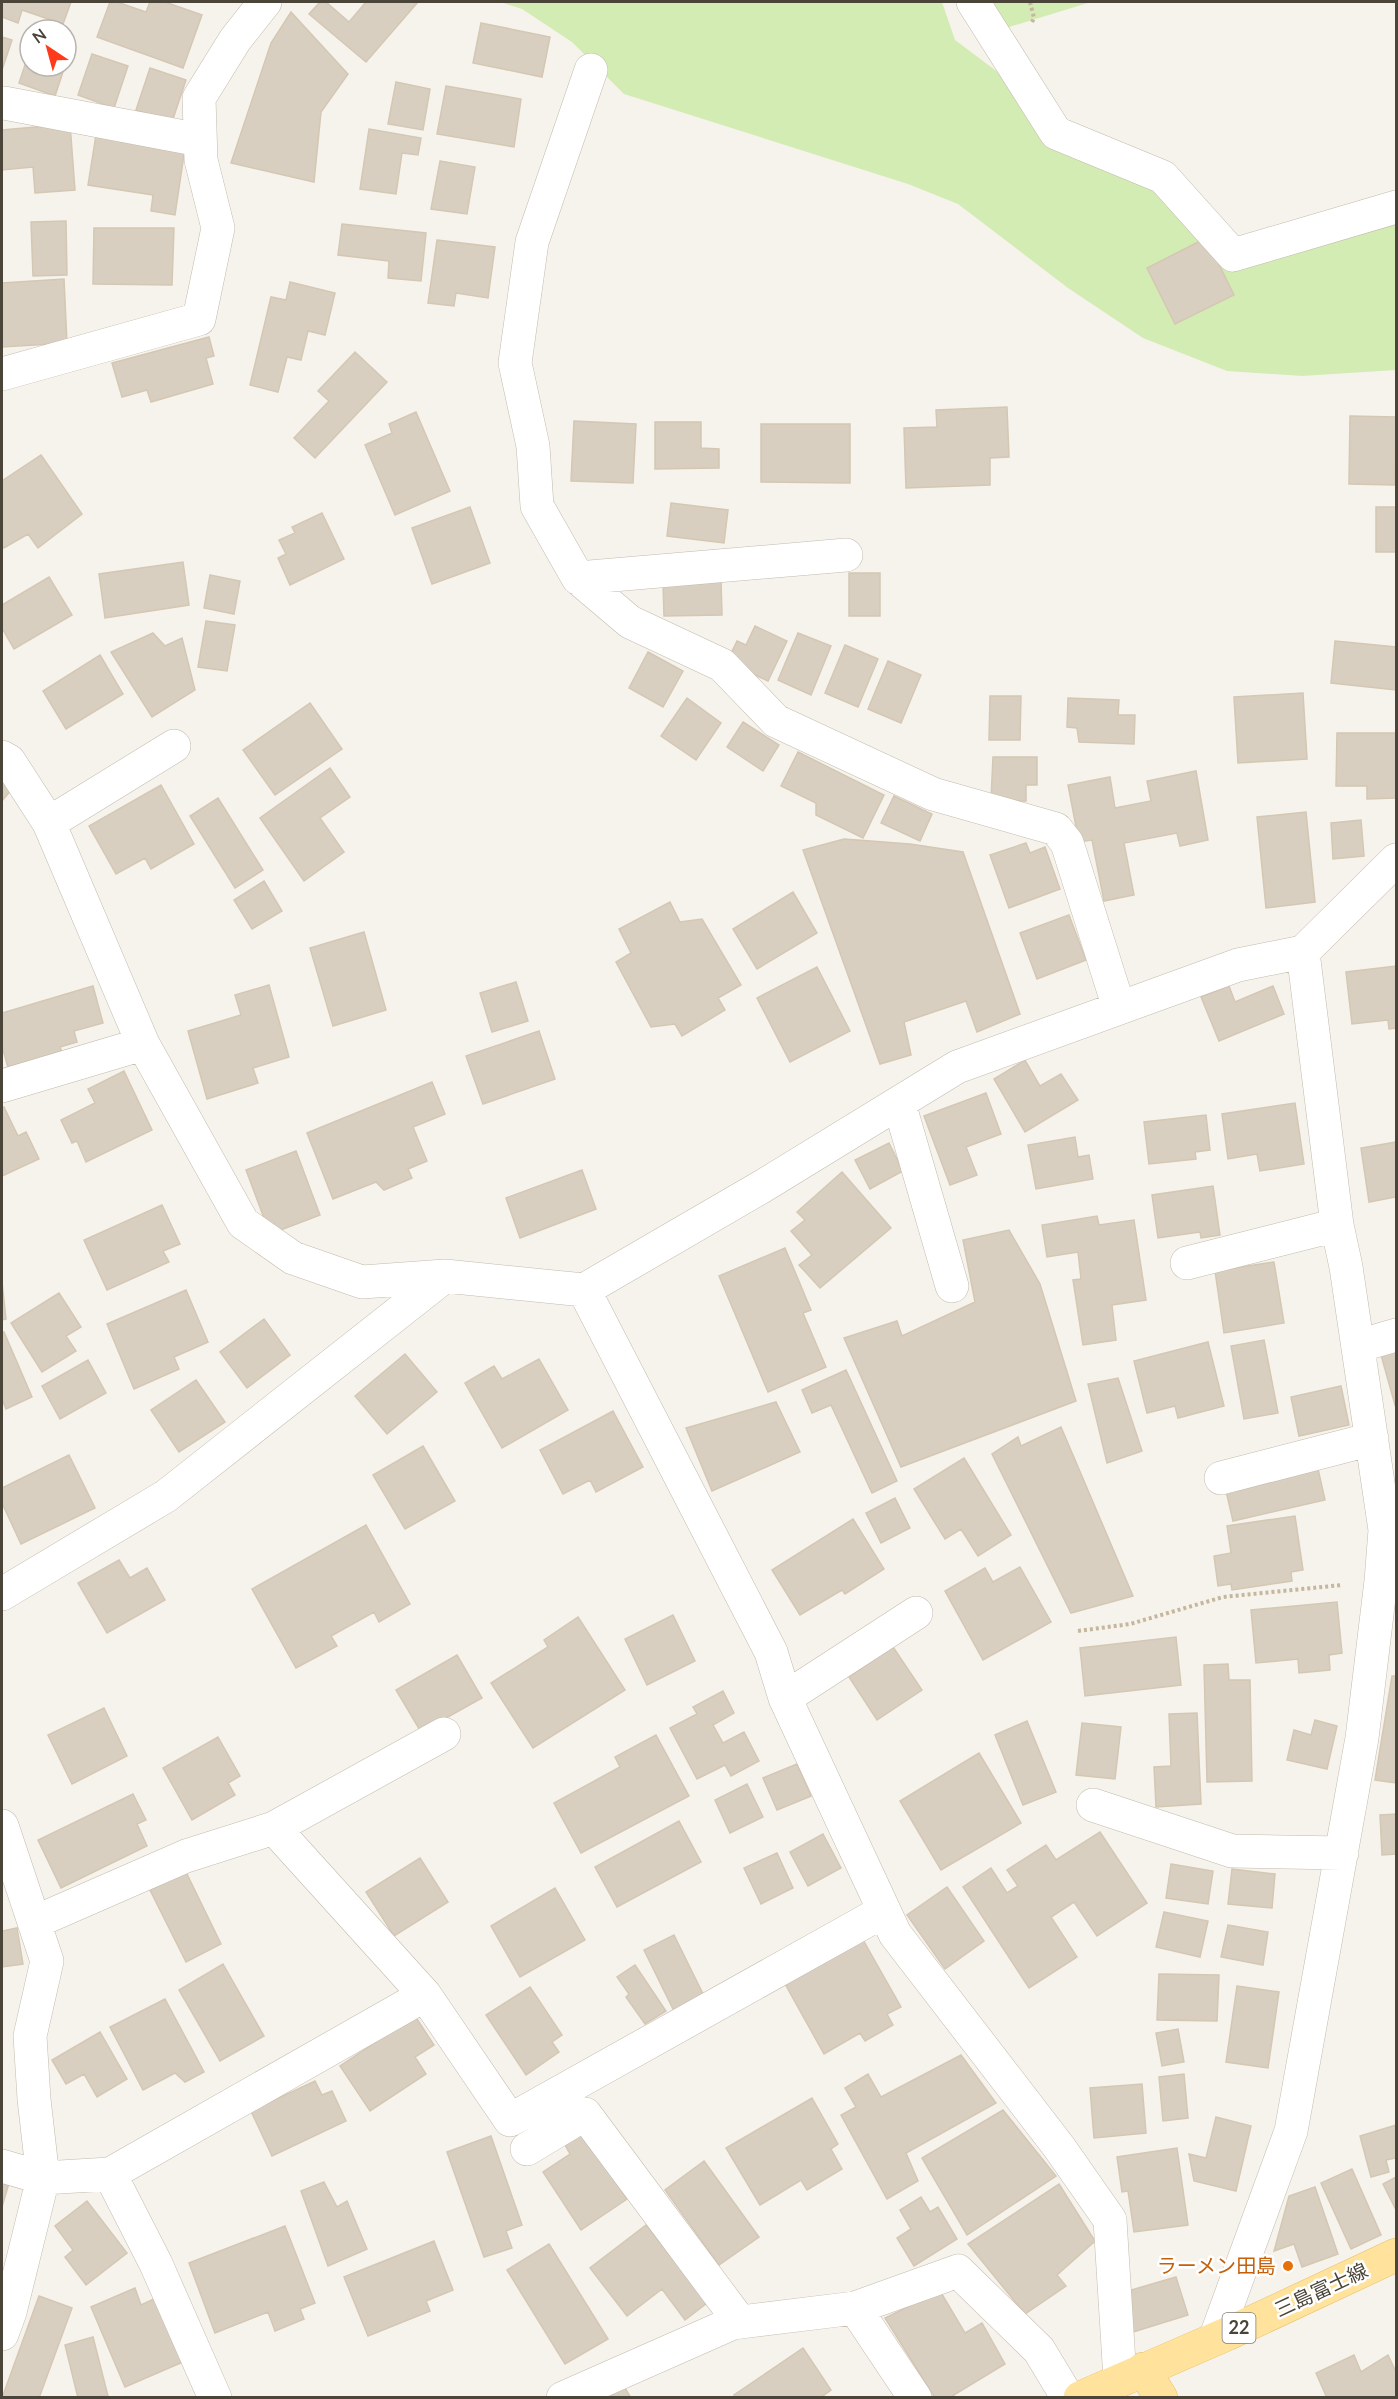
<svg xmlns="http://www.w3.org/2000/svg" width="1398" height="2399" font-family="Lato,'Noto Sans JP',sans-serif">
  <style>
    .green { fill: #d3ecb3 }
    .building { fill: #d9cfc0; stroke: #d4c7b3; stroke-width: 1.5 }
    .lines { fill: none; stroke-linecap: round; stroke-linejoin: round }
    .minor-casing { stroke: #c3bbad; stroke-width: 34 }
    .major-casing { stroke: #eac166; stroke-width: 34 }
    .path { stroke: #c5b79e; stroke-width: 4; stroke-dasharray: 3 3; stroke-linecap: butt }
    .minor { stroke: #fff; stroke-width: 33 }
    .major { stroke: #ffe29c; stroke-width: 33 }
    .food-dot { fill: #e8710a; stroke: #fff; stroke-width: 2 }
    .labels { text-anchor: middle; stroke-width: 5; stroke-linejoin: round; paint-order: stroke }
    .shield { fill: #fff; stroke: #817c74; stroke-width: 1.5 }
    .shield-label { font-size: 18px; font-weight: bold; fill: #4b4438 }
    .food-label { font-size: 20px; fill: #c56008; stroke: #fff; text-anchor: end }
    .street-label { font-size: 20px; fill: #4b4438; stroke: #fff }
  </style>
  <rect width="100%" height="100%" fill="#f6f3ec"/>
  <path class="green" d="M500,2H942L955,40L1147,184L1230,239L1396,198V370L1302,376L1227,371L1143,338L1068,288L958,204L908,184L624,94L572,42L522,9Z
    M973,2H1091L993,32Z"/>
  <path class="building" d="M2,2H71L63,24L22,10L18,23L2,17Z
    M110,2H117L146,12L150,2H165L202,15L183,68L97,37Z
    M320,2H326L349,22L366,2H418L366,62L309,14Z
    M291,12L348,74L321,112L314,182L231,163L271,43Z
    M481,23L550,37L542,77L473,63Z
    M2,37L12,40L2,70Z
    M30,50V66H65L55,96L19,83Z
    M92,54L128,66L114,108L78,95Z
    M150,68L186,80L172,122L136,110Z
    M396,82L430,89L423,130L388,124Z
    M446,86L521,99L514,147L437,134Z
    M70,124L75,190L35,193L33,167L2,170V130Z
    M369,129L421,138L418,155L402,153L396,194L360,189Z
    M96,135L185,148L175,215L151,211L153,195L88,185Z
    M440,161L475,167L467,214L431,209Z
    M66,221L67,275L33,276L31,222Z
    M342,224L426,233L421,281L388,278L389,261L338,255Z
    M94,228H174L172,285L93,284Z
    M1206,238L1234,295L1175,324L1147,268Z
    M437,240L495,247L488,298L456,293L454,306L428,303Z
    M64,279L67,343L2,347V283Z
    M290,282L335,293L325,335L308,331L301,360L287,357L278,392L250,385L271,297L286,300Z
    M209,337L214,356L206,358L213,384L151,402L147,390L122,397L112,363Z
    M355,352L387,382L315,458L294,438L329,401L318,391Z
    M1007,407L1009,457L990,458V485L906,488L904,428L937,427L936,410Z
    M416,412L450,491L395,515L365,445L392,433L389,424Z
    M1350,416L1396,417L1395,485L1349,484Z
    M574,421L636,424L633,483L571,481Z
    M655,422H701V448L719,449V468L655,469Z
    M761,424H850V483L761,482Z
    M41,455L82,514L38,548L28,534L4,548L2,544V481Z
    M671,503L728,510L724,543L667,536Z
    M470,507L490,563L432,584L412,528Z
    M1376,507H1396V552H1376Z
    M322,513L344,559L290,585L278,558L286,554L279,540L295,533L292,527Z
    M183,562L189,605L105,618L99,574Z
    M849,573H880V616H849Z
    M210,575L240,581L234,614L204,608Z
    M49,577L72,615L14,649L2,628V605Z
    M721,581L722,615L664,616L663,583Z
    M206,621L235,625L227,671L198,667Z
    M755,626L787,641L768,681L727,662L737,641L746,645Z
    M153,633L165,646L182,638L195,690L152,717L111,652Z
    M798,633L831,646L811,695L778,680Z
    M1335,641L1396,647V690L1331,683Z
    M845,645L878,659L858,707L825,693Z
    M648,652L683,671L663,707L629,688Z
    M100,655L123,694L66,729L43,691Z
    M888,661L921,675L901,723L868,709Z
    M1303,693L1307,759L1238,763L1234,697Z
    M990,696H1021L1020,740H989Z
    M687,698L721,723L696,760L661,736Z
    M1068,698L1119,700L1118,715H1135L1134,744L1079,742L1077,728L1067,727Z
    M310,703L342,749L275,795L243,750Z
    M743,722L779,745L763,771L727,747Z
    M1337,733H1396V798L1367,799V786H1336Z
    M798,752L884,795L863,838L816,815V803L781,786Z
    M993,757H1037V785H1026V801H991Z
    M330,768L350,797L320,818L344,852L304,881L260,818Z
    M1196,771L1208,840L1180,846L1177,833L1124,843L1134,895L1104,901L1092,840L1079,842L1068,785L1110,777L1115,808L1151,801L1147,781Z
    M2,779L12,789L2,801Z
    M161,785L194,844L151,869L145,858L116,874L89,826Z
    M894,796L932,814L920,841L881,823Z
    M218,798L263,870L235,888L190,816Z
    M1306,812L1315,902L1266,908L1257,817Z
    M1361,820L1364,856L1333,859L1331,823Z
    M844,839L910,844L963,852L1020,1014L977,1032L966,1001L904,1022L911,1055L880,1064L803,850Z
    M1026,843L1030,853L1045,847L1060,889L1009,908L990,855Z
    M264,881L282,911L252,929L234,900Z
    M793,892L817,933L757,969L733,929Z
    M670,902L680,922L702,919L741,985L718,998L725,1010L682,1036L675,1024L651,1027L616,962L631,953L619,929Z
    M1069,915L1086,960L1037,979L1020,933Z
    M364,932L386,1010L333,1026L310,948Z
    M1396,966V1028L1389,1029L1388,1020L1352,1024L1346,972Z
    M817,967L850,1031L790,1062L757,998Z
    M516,982L528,1021L492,1032L480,993Z
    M269,985L289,1057L253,1068L258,1083L207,1099L188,1031L241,1015L235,995Z
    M93,986L103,1023L74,1031L77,1042L60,1047L63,1055L9,1071L2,1046V1013Z
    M1229,986L1235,1002L1273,986L1284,1014L1219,1041L1201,997Z
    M539,1031L555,1079L483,1104L466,1056Z
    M1025,1060L1040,1086L1061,1074L1078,1100L1025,1132L994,1079Z
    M124,1071L152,1130L86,1162L77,1141L72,1143L61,1120L95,1103L88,1089Z
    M432,1082L445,1114L413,1127L427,1161L408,1169L412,1178L384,1190L376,1182L333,1199L307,1133Z
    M986,1093L1001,1134L966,1147L977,1175L950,1185L924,1116Z
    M1295,1103L1304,1164L1260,1171L1257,1154L1228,1159L1222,1114Z
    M4,1107L18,1136L26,1132L39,1159L2,1176V1108Z
    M1206,1115L1210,1150L1195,1152L1196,1159L1149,1164L1144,1122Z
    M1075,1137L1078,1157L1089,1155L1093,1179L1036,1189L1028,1145Z
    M1396,1142V1197L1369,1202L1361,1148Z
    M889,1143L903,1171L870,1189L855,1160Z
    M296,1151L320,1215L270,1234L246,1170Z
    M582,1170L596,1209L520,1238L506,1198Z
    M842,1172L891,1228L820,1288L799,1265L812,1255L791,1231L805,1220L797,1212Z
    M1213,1186L1220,1235L1201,1238L1200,1232L1158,1238L1152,1195Z
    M162,1205L180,1244L163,1251L169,1262L107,1290L84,1240Z
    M1097,1216L1099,1225L1134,1220L1146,1300L1112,1305L1116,1340L1083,1345L1073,1280L1081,1279L1078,1252L1047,1257L1042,1225Z
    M1009,1230L1040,1284L1076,1401L901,1467L844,1338L897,1321L902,1336L975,1302L963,1240Z
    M785,1248L811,1310L803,1313L826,1367L768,1392L719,1276Z
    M1274,1262L1284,1323L1224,1333L1215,1271Z
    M2,1282L6,1319L2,1320Z
    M186,1290L208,1342L174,1357L179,1369L134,1389L107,1324Z
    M59,1293L81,1327L66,1336L76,1351L42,1372L11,1323Z
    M264,1319L290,1355L247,1388L220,1352Z
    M4,1332L32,1397L6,1409L2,1399V1333Z
    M1264,1340L1278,1413L1244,1419L1231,1346Z
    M1208,1342L1224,1406L1178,1418L1175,1406L1147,1413L1134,1361Z
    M1396,1350V1404L1395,1405L1381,1355Z
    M405,1354L437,1392L387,1434L355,1396Z
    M539,1359L568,1410L502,1448L465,1383L494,1366L502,1379Z
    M88,1360L106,1393L60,1419L42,1386Z
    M846,1370L897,1481L872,1493L831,1405L812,1413L802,1390Z
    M1118,1378L1142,1451L1107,1463L1088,1384Z
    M196,1380L225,1422L179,1452L151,1410Z
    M1341,1386L1349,1425L1299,1436L1291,1397Z
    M776,1402L800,1452L712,1491L686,1428Z
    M613,1411L643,1467L596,1492L590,1480L563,1494L540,1450Z
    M1061,1427L1133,1596L1071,1613L992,1454L1018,1437L1021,1446Z
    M423,1446L455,1501L405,1529L373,1475Z
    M69,1455L95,1508L21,1544L2,1503V1488Z
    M964,1458L1011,1535L978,1556L961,1529L945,1539L914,1489Z
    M1318,1469L1325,1500L1233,1521L1226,1491Z
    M895,1498L910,1528L881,1543L866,1513Z
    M1295,1516L1303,1570L1291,1572L1292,1581L1232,1590L1231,1584L1218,1586L1214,1556L1231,1553L1227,1526Z
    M853,1519L884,1569L845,1594L842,1590L800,1615L772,1570Z
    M366,1525L410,1604L379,1622L374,1612L331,1636L337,1646L296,1668L252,1589Z
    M119,1560L130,1578L147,1568L165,1600L107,1633L78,1583Z
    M1020,1567L1051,1622L983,1660L945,1591L985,1568L993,1582Z
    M1337,1602L1342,1653L1329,1655L1330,1670L1299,1673L1298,1659L1256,1663L1251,1610Z
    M673,1615L695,1661L647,1685L625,1639Z
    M578,1617L625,1690L533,1748L491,1683L548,1647L544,1640Z
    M1176,1637L1181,1685L1085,1696L1080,1648Z
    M893,1647L922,1690L877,1720L849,1677Z
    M457,1655L482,1698L421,1732L396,1690Z
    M1228,1664L1229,1680H1250L1252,1781L1207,1782L1204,1665Z
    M1392,1676H1396V1783L1375,1780Z
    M723,1691L734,1713L713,1725L723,1743L744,1732L759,1761L731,1776L725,1765L697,1779L670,1728L697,1714L693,1707Z
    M104,1708L127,1756L72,1784L48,1735Z
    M1197,1713L1201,1804L1156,1807L1154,1767L1171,1766L1169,1714Z
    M1315,1720L1337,1726L1327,1769L1287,1760L1294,1730L1311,1735Z
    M1027,1721L1056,1792L1023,1805L995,1735Z
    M1082,1723L1121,1727L1115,1779L1076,1775Z
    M656,1735L689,1796L581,1853L554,1803L620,1767L615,1757Z
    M218,1737L240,1776L228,1783L235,1795L192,1820L163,1768Z
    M979,1753L1021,1823L941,1870L900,1801Z
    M797,1764L811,1796L777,1810L763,1778Z
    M747,1784L763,1817L730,1833L715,1800Z
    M133,1794L146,1820L137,1824L147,1846L61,1888L38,1840Z
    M1396,1814V1854L1382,1855L1380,1815Z
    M679,1821L701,1862L617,1907L595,1867Z
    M1100,1832L1147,1903L1097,1936L1074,1902L1051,1917L1077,1957L1029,1988L963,1887L991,1868L1007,1893L1018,1886L1007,1870L1046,1845L1056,1860Z
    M823,1834L841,1868L808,1886L790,1852Z
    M777,1853L793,1888L761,1904L744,1868Z
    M420,1858L448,1902L394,1936L366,1892Z
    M1171,1864L1213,1871L1208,1904L1166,1898Z
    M1232,1869L1275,1874L1272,1908L1228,1904Z
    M186,1872L221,1944L186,1962L150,1890Z
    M947,1887L984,1941L945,1969L907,1915Z
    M555,1888L585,1940L520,1977L491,1926Z
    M1164,1912L1208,1921L1200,1957L1156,1947Z
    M1228,1925L1268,1932L1263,1965L1221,1957Z
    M17,1928L23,1964L2,1967V1931Z
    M674,1935L704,1996L674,2011L644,1950Z
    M862,1938L901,2007L887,2014L893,2025L865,2041L860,2033L824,2054L784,1982Z
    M223,1964L264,2036L220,2061L179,1990Z
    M635,1965L666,2011L645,2024L626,1997L629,1994L617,1977Z
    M1159,1974L1219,1975L1217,2021L1157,2020Z
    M1237,1986L1279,1992L1268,2068L1226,2062Z
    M530,1987L562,2035L552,2042L559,2052L526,2075L486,2015Z
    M165,1999L204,2072L185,2082L175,2073L143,2090L110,2027Z
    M415,2016L434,2045L415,2057L426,2074L370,2111L340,2066Z
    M1178,2029L1184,2062L1162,2066L1156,2033Z
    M100,2032L127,2079L97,2097L84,2074L66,2084L52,2060Z
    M961,2055L996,2103L906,2153L918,2181L887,2199L841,2115L856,2107L845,2088L868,2074L881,2097Z
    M1184,2074L1188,2118L1163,2121L1159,2077Z
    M315,2081L322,2095L332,2091L346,2121L272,2156L251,2111Z
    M1142,2084L1146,2133L1094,2138L1090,2088Z
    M812,2098L838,2144L831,2149L842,2169L807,2190L801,2180L760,2205L726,2148Z
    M1003,2110L1056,2176L967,2235L922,2158Z
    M1216,2117L1251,2126L1236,2191L1194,2181L1189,2154L1206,2158Z
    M1396,2125V2158L1386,2160L1389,2172L1371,2177L1360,2136Z
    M584,2133L627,2199L581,2230L543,2172L570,2154L565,2145Z
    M491,2136L522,2225L506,2231L512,2248L484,2257L447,2152Z
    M1177,2148L1188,2225L1134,2232L1128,2191L1122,2192L1117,2157Z
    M704,2161L759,2237L719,2265L665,2190Z
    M1352,2169L1381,2235L1351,2249L1321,2183Z
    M1396,2177V2210L1383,2184Z
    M2,2181L9,2183L2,2207Z
    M324,2182L337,2207L347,2201L367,2249L328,2266L301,2191Z
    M1059,2184L1095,2241L1057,2275L1066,2286L1025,2314L968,2244Z
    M1315,2187L1338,2254L1302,2267L1294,2244L1274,2251L1289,2196Z
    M921,2197L930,2212L938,2207L957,2239L914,2266L897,2238L911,2229L900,2210Z
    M87,2201L127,2253L86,2285L65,2257L73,2250L55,2226Z
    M646,2225L707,2303L685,2320L662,2289L627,2316L590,2268Z
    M285,2226L315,2303L300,2309L304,2319L275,2331L268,2312L215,2333L189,2263Z
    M434,2241L453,2290L426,2301L430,2311L368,2336L344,2277Z
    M549,2244L608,2339L565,2364L507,2270Z
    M1176,2277L1188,2315L1133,2332L1121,2293Z
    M135,2288L141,2305L158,2297L185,2361L125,2387L91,2307Z
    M940,2291L965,2333L982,2323L1005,2364L949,2398H935L885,2318Z
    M39,2296L72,2308L39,2398H2Z
    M93,2337L108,2396L78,2398L65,2345Z
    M803,2348L831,2390L820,2398H736L734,2395Z
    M1354,2355L1361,2372L1388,2355L1396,2372V2398H1327L1316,2373Z
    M622,2383L631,2398H597Z"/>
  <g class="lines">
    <defs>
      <path id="minor" d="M973,2L1056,133L1163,177L1233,255L1396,207
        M591,70L532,242L515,363L533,446L537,506L578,578L846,555
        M4,103L200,140
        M2,374L199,319L218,228L201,160L199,98L235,40L265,2
        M578,578L630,622L722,665L776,721L933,794L1056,829L1067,843L1119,1008
        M2,757L9,761L49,823L143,1044L243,1223L293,1258L362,1282L445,1276L584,1290L763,1186L957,1067L1238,965L1303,952L1396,860
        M49,823L174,746
        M2,1086L143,1044
        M899,1103L952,1286
        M1187,1263L1337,1225
        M584,1290L771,1652L785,1698L895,1934L1059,2147L1110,2220L1120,2379
        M1358,1346L1396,1335
        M1221,1478L1372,1439
        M2,1594L166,1496L445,1276
        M785,1698L916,1613
        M1093,1805L1232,1851L1342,1853
        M2,1826L47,1961L30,2036L34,2099L43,2178L10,2312L2,2334
        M274,1828L425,1995L510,2120L884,1911
        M35,1922L186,1856L274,1828L444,1734
        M527,2149L585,2114L740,2322
        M2,2166L43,2178L110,2174L425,1995
        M110,2174L156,2264L215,2398
        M855,2308L915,2398
        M1215,2339L1291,2131L1362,1738L1381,1581L1385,1530L1346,1267L1337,1225L1303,952
        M563,2398L733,2323L855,2308L958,2271L1039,2350L1068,2398"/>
      <path id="major" d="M1143,2369L1161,2398
        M1080,2398L1227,2334L1396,2255"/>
    </defs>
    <use href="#minor" class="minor-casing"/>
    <use href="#major" class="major-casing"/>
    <path class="path" d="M1030,2L1034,18L1032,22
      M1078,1631L1130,1624L1223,1597L1342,1585"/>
    <use href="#minor" class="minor"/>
    <use href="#major" class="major"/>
  </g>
  <circle class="food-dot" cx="1288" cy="2266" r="6"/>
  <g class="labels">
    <rect class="shield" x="1222.5" y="2313" width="33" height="30" rx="4.5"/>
    <g class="shield-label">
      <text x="1239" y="2334">22</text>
    </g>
    <g class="food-label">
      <text x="1276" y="2273">ラーメン田島</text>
    </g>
    <g class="street-label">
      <text transform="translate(1321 2290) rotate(-25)" y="7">三島富士線</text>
    </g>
  </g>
  <rect width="1398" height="2399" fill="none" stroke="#4b4438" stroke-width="6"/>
  <g transform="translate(48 48) rotate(324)"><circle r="28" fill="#ffffff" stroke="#b7b4af" stroke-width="1.5"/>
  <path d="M0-4.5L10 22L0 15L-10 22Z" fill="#ff3a1a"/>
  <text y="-9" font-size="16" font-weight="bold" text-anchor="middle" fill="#4b4438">N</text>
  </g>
</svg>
